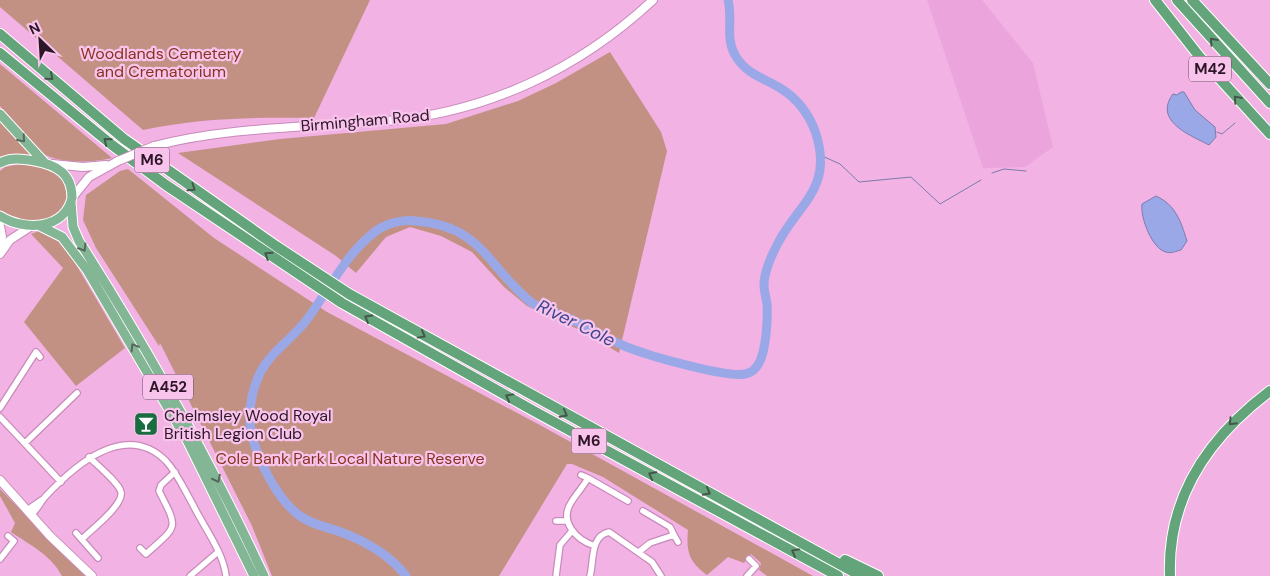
<svg xmlns="http://www.w3.org/2000/svg" width="1270" height="576" font-family="'DM Sans',sans-serif">
  <style>
    .built { fill: #eba5dc }
    .green { fill: #c39184 }
    .water { fill: #9ba8e7; stroke: #7a7cae }
    .lines { fill: none; stroke-linecap: round; stroke-linejoin: round }
    .stream { stroke: #7a7cae; stroke-width: 1 }
    .river { stroke: #9ba8e7; stroke-width: 9 }
    .minor-casing { stroke: #c88bbb; stroke-width: 8 }
    .secondary-casing { stroke: #c88bbb; stroke-width: 10 }
    .trunk-casing { stroke: #fff; stroke-width: 11 }
    .motorway-casing { stroke: #fff; stroke-width: 12 }
    .minor { stroke: #fff; stroke-width: 5.5 }
    .secondary { stroke: #fff; stroke-width: 8 }
    .trunk { stroke: #83b694; stroke-width: 9 }
    .motorway { stroke: #64a47a; stroke-width: 10 }
    .secondary-bridge-casing { stroke: #c88bbb; stroke-width: 10; stroke-linecap: butt }
    .secondary-bridge { stroke: #fff; stroke-width: 8 }
    .oneway { stroke: #46564d }
    .oneway2 { stroke: #58665e }
    .labels { text-anchor: middle; stroke-width: 4.5; stroke-linejoin: round; paint-order: stroke }
    .shield { fill: #f8c4ec; stroke: #6a4a63; stroke-width: 1 }
    .shield-label { font-size: 15px; font-weight: bold; fill: #2d1628 }
    .park-label { font-size: 16px; fill: #88331f; stroke: #f8c4ec }
    .street-label { font-size: 16px; fill: #2d1628; stroke: #f8c4ec }
    .poi-label { font-size: 16px; fill: #2d1628; stroke: #f8c4ec; text-anchor: start }
    .water-label { font-size: 18px; font-style: italic; fill: #3c458f; stroke: #f8c4ec }
  </style>
  <rect width="100%" height="100%" fill="#f2b2e3"/>
  <path class="built" d="M927,0H982L1033,63L1053,147L1025,167L983,168Z"/>
  <path class="green" d="M0,0H370L314,118C257,117 199,118 143,130L0,7Z
    M610,52L661,132L667,151L619,353L584,332L527,306L504,287L472,252L441,236L410,227L386,237L356,273L336,256L178,153L280,139L446,124L518,101L556,83Z
    M0,64L112,158C92,163 60,164 42,153C31,146 10,117 0,106Z
    M0,119L33,156L7,155L0,160Z
    M20,164L49,169L64,181L68,202L56,218C36,222 19,223 0,212V171L5,167Z
    M128,169L214,238L327,312L538,424L813,576H767L759,570L761,563L751,554L744,563L728,557L707,575C689,562 686,552 688,530L603,477L572,464H567L499,576H272L252,526L160,343L159,346L96,248L83,220L86,195L120,171Z
    M39,231L58,241L74,261L125,348L76,386L24,322L63,268L31,234Z
    M0,489L86,576H62C51,555 30,545 11,532L15,523L0,496Z"/>
  <path class="water" d="M1181,92H1184L1195,110L1215,127L1216,137L1209,145C1190,135 1153,121 1173,94L1177,95Z
    M1156,196C1176,205 1181,222 1187,241L1181,250C1176,251 1171,254 1166,252C1152,249 1140,217 1142,204Z"/>
  <g class="lines">
    <path class="stream" d="M1217,132L1222,134L1235,123
      M820,155L840,164L859,182L911,177L940,204L981,180
      M992,173L1004,169L1026,171"/>
    <path class="river" d="M406,576C390,555 363,540 338,531C325,527 311,524 300,516C279,501 263,469 255,446C247,426 249,400 257,380C266,355 289,342 305,322C326,295 344,257 371,235C383,224 401,219 416,221C483,226 487,267 532,303C548,310 565,316 581,324C598,333 616,344 635,350C654,357 728,378 745,374C751,373 756,369 759,363C766,351 768,318 767,304C766,297 764,291 764,285C764,274 770,259 775,249C795,205 834,191 816,134C810,115 797,98 780,88C762,77 746,74 735,55C725,38 733,18 728,0"/>
    <defs>
      <path id="minor" d="M0,408L36,352L40,357
        M0,417L61,482
        M25,443L77,393
        M581,475L588,478
        M27,510L43,499
        M31,515C37,510 40,503 45,497C74,466 125,420 166,461C177,473 184,489 192,503C203,526 223,551 226,576
        M556,521H567
        M76,533L98,558
        M674,535L678,542
        M82,539C91,530 124,505 121,492C119,483 97,465 89,457
        M595,546C576,540 558,521 572,501C577,493 583,487 588,478L628,501
        M140,548L146,554C178,525 179,530 159,491L161,485L175,472
        M640,551L650,543L674,535L670,527L643,511
        M0,559L14,541L8,536
        M190,576L218,552
        M556,576L560,545L572,531
        M590,576C594,561 590,536 609,532L652,562L661,576
        M747,576L756,566L749,559"/>
      <path id="secondary" d="M154,146C231,126 309,128 387,121C488,112 579,69 653,0
        M52,164L83,167L106,165
        M72,198L89,177L118,161
        M0,226L2,237L0,245
        M0,254L10,240L33,225
        M0,480L50,536L92,576"/>
      <path id="trunk" d="M0,114L44,162
        M0,163C11,157 23,159 35,161C56,165 72,173 72,198C64,230 24,231 0,216
        M71,202L73,227L79,241C149,351 209,458 264,576
        M40,226L62,237L87,270L188,442L254,576"/>
      <path id="motorway" d="M1155,0L1199,56L1270,134
        M1177,0L1270,103
        M1192,0L1270,84
        M0,34L124,139L276,246L349,294L861,576
        M0,53L112,145L166,185L342,303L532,410L838,576
        M845,560L878,576
        M1170,576C1167,497 1209,437 1270,391"/>
    </defs>
    <use href="#minor" class="minor-casing"/>
    <use href="#secondary" class="secondary-casing"/>
    <use href="#trunk" class="trunk-casing"/>
    <use href="#motorway" class="motorway-casing"/>
    <use href="#minor" class="minor"/>
    <use href="#secondary" class="secondary"/>
    <use href="#trunk" class="trunk"/>
    <use href="#motorway" class="motorway"/>
    <defs>
      <path id="secondary-bridge" d="M118,161L154,146"/>
    </defs>
    <use href="#secondary-bridge" class="secondary-bridge-casing"/>
    <use href="#secondary-bridge" class="secondary-bridge"/>
  </g>
  <defs><path id="oneway-chevron" d="M-2-3.5L2.5 0L-2 3.5" fill="none" stroke-width="1.6" stroke-linecap="round" stroke-linejoin="round" transform="scale(1.25)"/></defs>
  <g class="oneway">
    <use href="#oneway-chevron" transform="translate(1213 41) rotate(-132)"/>
    <use href="#oneway-chevron" transform="translate(50 77) rotate(41)"/>
    <use href="#oneway-chevron" transform="translate(1237 99) rotate(-131)"/>
    <use href="#oneway-chevron" transform="translate(107 141) rotate(-141)"/>
    <use href="#oneway-chevron" transform="translate(192 188) rotate(34)"/>
    <use href="#oneway-chevron" transform="translate(268 255) rotate(-147)"/>
    <use href="#oneway-chevron" transform="translate(368 318) rotate(-150)"/>
    <use href="#oneway-chevron" transform="translate(422 335) rotate(29)"/>
    <use href="#oneway-chevron" transform="translate(509 397) rotate(-151)"/>
    <use href="#oneway-chevron" transform="translate(564 414) rotate(28)"/>
    <use href="#oneway-chevron" transform="translate(1232 422) rotate(134)"/>
    <use href="#oneway-chevron" transform="translate(652 475) rotate(-152)"/>
    <use href="#oneway-chevron" transform="translate(707 492) rotate(28)"/>
    <use href="#oneway-chevron" transform="translate(795 552) rotate(-151)"/>
  </g>
  <g class="oneway2">
    <use href="#oneway-chevron" transform="translate(22 139) rotate(49)"/>
    <use href="#oneway-chevron" transform="translate(83 248) rotate(58)"/>
    <use href="#oneway-chevron" transform="translate(134 347) rotate(-121)"/>
    <use href="#oneway-chevron" transform="translate(217 479) rotate(63)"/>
  </g>
  <defs>
    <symbol id="bar-square" viewBox="-11 -11 22 22"><rect x="-9" y="-9" width="18" height="18" rx="4" fill="#176d3f" stroke="#f8c4ec"/><path d="M-6-5H6L.8 .8V4.5H3.5V6h-7V4.5H-.8V.8Z" fill="#fff"/></symbol>
  </defs>
  <g fill-rule="evenodd">
    <use href="#bar-square" x="132" y="410" width="28" height="28"/>
  </g>
  <g class="labels">
    <g class="shield">
      <rect x="1189" y="56.5" width="42" height="25" rx="4"/>
      <rect x="134.5" y="147.5" width="35" height="25" rx="4"/>
      <rect x="143" y="374.5" width="50" height="25" rx="4"/>
      <rect x="571.5" y="428.5" width="35" height="25" rx="4"/>
    </g>
    <g class="shield-label">
      <text x="1210" y="74">M42</text>
      <text x="152" y="165">M6</text>
      <text x="168" y="392">A452</text>
      <text x="589" y="446">M6</text>
    </g>
    <g class="park-label">
      <text x="161" y="59">Woodlands Cemetery<tspan x="161" dy="18">and Crematorium</tspan></text>
      <text x="350" y="464">Cole Bank Park Local Nature Reserve</text>
    </g>
    <g class="street-label">
      <text transform="translate(365 120) rotate(-5)" y="6">Birmingham Road</text>
    </g>
    <g class="poi-label">
      <text x="164" y="421">Chelmsley Wood Royal<tspan x="164" dy="18">British Legion Club</tspan></text>
    </g>
    <g class="water-label">
      <text transform="translate(576 323) rotate(26)" y="6">River Cole</text>
    </g>
  </g>
  <g transform="translate(40 40) rotate(335)" stroke="#f8c4ec" stroke-width="4" paint-order="stroke">
  <path d="M0-4L9 19L0 12L-9 19Z" fill="#2d1628"/>
  <text y="-8" font-size="14" font-weight="bold" text-anchor="middle" fill="#2d1628">N</text>
  </g>
</svg>
